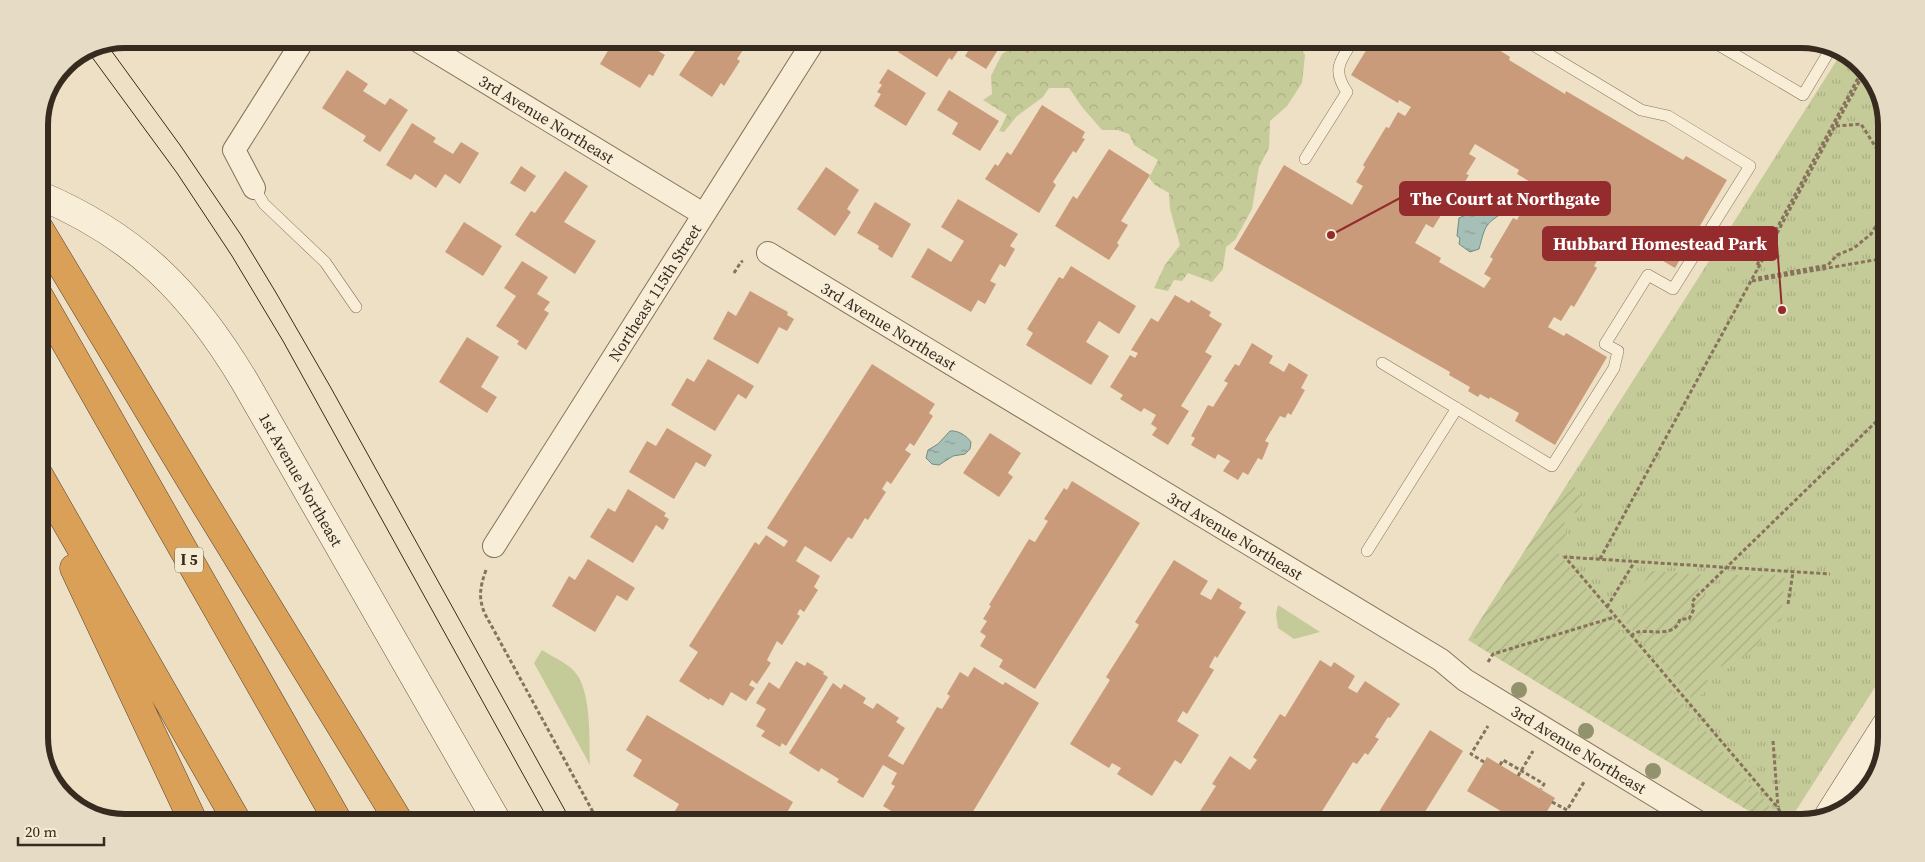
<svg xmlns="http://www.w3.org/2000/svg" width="1925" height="862" font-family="'Source Serif 4',serif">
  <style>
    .grass { fill: #c5cb98 }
    .forest { fill: url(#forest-crowns) }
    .park { fill: url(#park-tufts) }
    .garden { fill: url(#garden-furrows) }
    .water { fill: url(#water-ripples); stroke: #6d8e86 }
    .building { fill: #ca9b7b; fill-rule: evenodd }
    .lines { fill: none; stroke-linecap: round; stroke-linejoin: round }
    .lane-casing { stroke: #87725b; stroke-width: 12 }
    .street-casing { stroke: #87725b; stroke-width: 24 }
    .secondary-casing { stroke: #69533e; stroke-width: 29 }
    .highway-casing { stroke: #55402f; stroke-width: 29 }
    .path { stroke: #87725b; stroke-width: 3; stroke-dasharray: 4 2.5; stroke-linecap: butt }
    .lane { stroke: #f8eed7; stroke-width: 11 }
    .street { stroke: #f8eed7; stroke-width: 22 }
    .secondary { stroke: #f8eed7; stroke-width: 28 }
    .highway { stroke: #daa057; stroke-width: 28 }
    .tram { stroke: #372a1e; stroke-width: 1 }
    .tree { fill: #92926d }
    .labels { text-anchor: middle; stroke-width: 5; stroke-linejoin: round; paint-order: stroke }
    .shield { fill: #f5ebd3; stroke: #706454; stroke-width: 1 }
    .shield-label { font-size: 15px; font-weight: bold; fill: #372a1e }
    .street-label { font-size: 16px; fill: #372a1e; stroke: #f5ebd3 }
    .rim { fill: none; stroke: #372a1e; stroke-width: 6 }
    .leader { fill: none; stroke: #942c2e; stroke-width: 2 }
    .callout-dot { fill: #942c2e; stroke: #f5ebd3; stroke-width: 2 }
    .callout { fill: #942c2e; stroke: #942c2e; stroke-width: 2 }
    .callout-label { font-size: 18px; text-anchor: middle; font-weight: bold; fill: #fff }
  </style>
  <defs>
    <pattern id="forest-crowns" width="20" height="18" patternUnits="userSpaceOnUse" patternTransform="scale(1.25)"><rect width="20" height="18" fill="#c5cb98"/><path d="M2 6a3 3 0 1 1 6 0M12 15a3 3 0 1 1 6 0" fill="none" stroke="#aaae83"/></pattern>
    <pattern id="park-tufts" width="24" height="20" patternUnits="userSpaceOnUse" patternTransform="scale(1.25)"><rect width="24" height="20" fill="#c5cb98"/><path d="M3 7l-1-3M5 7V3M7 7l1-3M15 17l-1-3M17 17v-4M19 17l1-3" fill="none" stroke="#aaae83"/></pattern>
    <pattern id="garden-furrows" width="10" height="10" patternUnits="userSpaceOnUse" patternTransform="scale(1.25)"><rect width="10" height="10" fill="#c5cb98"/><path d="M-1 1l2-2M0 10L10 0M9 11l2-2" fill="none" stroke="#aaae83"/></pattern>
    <pattern id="water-ripples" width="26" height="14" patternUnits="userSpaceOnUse" patternTransform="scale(1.25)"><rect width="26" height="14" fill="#a6c0b8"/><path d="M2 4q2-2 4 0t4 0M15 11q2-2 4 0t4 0" fill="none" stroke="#889c95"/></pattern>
  </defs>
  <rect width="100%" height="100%" fill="#ede0c4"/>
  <path class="grass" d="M1278,605L1320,632L1294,639L1278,628L1276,614Z
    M542,650C552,657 566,662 574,671C592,690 589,740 590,765L534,663Z"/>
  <path class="forest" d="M1041,39H1295L1305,55L1302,83L1287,106L1270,121L1269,148L1259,167L1252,209L1235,240L1226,247L1223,269L1212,282L1188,273L1182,281L1174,280L1168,291L1154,288L1165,265L1180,245L1170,209L1169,193L1155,185L1149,178L1158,160L1134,145L1129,134L1117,130H1102L1082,107L1069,88H1049L1043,97L1017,116L1004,132L999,131L1007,115L983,100L992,94L991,76L1002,54L1019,42L1034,49L1037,48Z"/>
  <path class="park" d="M1842,52L1872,76L1886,119V670L1788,823H1769L1468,640Z"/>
  <path class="garden" d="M1569,482L1577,489L1583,504L1577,513L1567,511L1563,519C1570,533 1566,540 1553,546L1605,612L1773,810L1776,818L1769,823L1478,646L1472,633Z
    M1651,571L1705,575L1700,581L1698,591L1707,596L1732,575H1785L1781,621C1769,624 1762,631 1760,643L1727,669L1718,665L1709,669L1706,676L1709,683L1701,690L1703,693L1694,701L1621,617Z"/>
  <path class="water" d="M1496,184L1508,194L1507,210C1484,225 1486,224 1479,249L1470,252L1459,244L1460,238L1457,236L1459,218L1468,214L1471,205L1477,204L1481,199L1480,186Z
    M950,431C958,430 967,436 971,442L970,449L965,454L953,456L939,465L932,464L926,458L928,450L938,444Z"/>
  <path class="building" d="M615,39H661L655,49L665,55L653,76L649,74L640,88L600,64Z
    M703,39H745L741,44L745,47L737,59L740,61L724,86L721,83L712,97L679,75Z
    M907,39H963L965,40L952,60L949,58L937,77L898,52Z
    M975,39H984L999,48L986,69L965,56Z
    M1004,39H1036L1028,53Z
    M1373,39H1482L1510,57L1509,60L1565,94L1566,91L1683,160L1686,156L1727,180L1675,268L1607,228L1597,246L1603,250L1594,266L1597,268L1574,307L1571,305L1561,321L1554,317L1548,327L1564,336L1566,333L1607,357L1555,445L1515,421L1519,413L1490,397L1489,399L1480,394L1478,397L1468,391L1470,387L1449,375L1450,372L1234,249L1284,165L1352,205L1363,186L1356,182L1365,167L1363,165L1386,127L1389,128L1398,112L1405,116L1411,107L1399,100L1398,103L1351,75ZM1475,144L1519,170L1517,174L1544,190L1533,209L1526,204L1517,220L1513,218L1490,257L1493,259L1484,274L1491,278L1484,288L1439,262L1441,258L1415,243L1426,224L1433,228L1443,212L1446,214L1469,175L1466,174L1476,158L1469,154Z
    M888,69L926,93L906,126L874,106L881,94L877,92L882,85L879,83Z
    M347,70L368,84L363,91L385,105L390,98L408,110L380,152L363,141L366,136L322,108Z
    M949,90L999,121L980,151L952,134L958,123L937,110Z
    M1042,105L1085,132L1082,138L1085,139L1076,153L1073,151L1053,182L1056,185L1039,213L985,179L995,164L998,166L1007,152L1011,155Z
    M412,123L436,138L433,142L453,154L461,142L479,153L460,184L445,174L436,188L415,174L411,180L386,165Z
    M1109,149L1150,175L1121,221L1128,225L1117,243L1119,245L1109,260L1055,226L1073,196L1077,199Z
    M521,166L536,176L525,192L510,183Z
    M826,167L859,190L847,209L851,212L835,236L797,209Z
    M565,171L588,186L564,222L596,241L575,274L515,235L531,211L535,213Z
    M958,199L1018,234L1010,246L1015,249L1005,267L1000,264L990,281L996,284L985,304L978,300L971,312L911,277L928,248L951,262L964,241L941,227Z
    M875,202L911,224L892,258L878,249L879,246L857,233Z
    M464,222L502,246L483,276L445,252Z
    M522,261L548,277L537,294L550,302L544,310L549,313L526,350L517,344L519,341L496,326L516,296L504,288Z
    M1071,266L1136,306L1119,334L1099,321L1086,342L1109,356L1091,385L1026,345L1033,333L1027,329L1059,277L1063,279Z
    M750,291L788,312L787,315L794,319L787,331L779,327L758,364L713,339L728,311L736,316Z
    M1175,295L1189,303L1191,300L1211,312L1209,316L1222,324L1205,352L1212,356L1181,406L1189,411L1168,445L1152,435L1157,428L1151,424L1156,415L1144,408L1141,412L1120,399L1123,395L1110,387L1130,355L1135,358L1138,353L1131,350L1151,318L1158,322Z
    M467,337L499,357L481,387L497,397L487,413L439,382Z
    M1252,343L1273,356L1269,363L1284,372L1289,363L1308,375L1301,388L1305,390L1291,415L1288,413L1285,418L1280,416L1265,441L1269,443L1262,460L1258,458L1248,475L1243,472L1238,480L1223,471L1230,461L1218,454L1215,459L1191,445L1195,438L1191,436L1208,405L1213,407L1228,383L1224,381L1235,364L1239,366Z
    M708,359L754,386L746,399L738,394L715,431L671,405L687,378L694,382Z
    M872,364L935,404L929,413L933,416L914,446L910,443L905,450L911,454L891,484L887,481L882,489L886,492L868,520L865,518L852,539L848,537L831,562L805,546L796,561L820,576L814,587L818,590L804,612L800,609L797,614L800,616L782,645L777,641L767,660L771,663L757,684L752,680L749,685L755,688L746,701L731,692L723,706L710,698L709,700L679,681L698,652L689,646L755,542L759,545L766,535L784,547L788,541L767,528Z
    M667,428L712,455L705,467L696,462L674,499L629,472L647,441L656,446Z
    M990,433L1021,453L1008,473L1013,477L999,497L963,473Z
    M1072,481L1140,523L1035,689L999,667L1003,660L980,646L986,636L980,632L987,621L983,619L991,606L989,605L1029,539L1035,542L1048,521L1044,519L1064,488L1067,490Z
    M628,489L666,513L664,516L669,519L663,530L656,525L633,563L590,537L608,508L615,512Z
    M588,559L635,588L627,601L617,595L595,632L552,606L569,576L575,580Z
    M1174,560L1208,581L1200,594L1211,600L1218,588L1242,603L1239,608L1246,612L1217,658L1215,656L1209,667L1214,670L1187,714L1183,711L1177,721L1199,735L1181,764L1175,760L1152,796L1117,774L1121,768L1112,763L1109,768L1070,744L1110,680L1106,677L1139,625L1135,622Z
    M1320,660L1331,667L1334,662L1355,676L1348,688L1357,693L1365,681L1400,704L1390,718L1388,717L1375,737L1379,739L1368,755L1365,753L1357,764L1353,762L1319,816L1314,813L1308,823L1193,822L1216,786L1212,784L1230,756L1250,770L1257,760L1253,757L1280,714L1285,717Z
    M796,661L805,666L807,662L824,672L823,674L828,677L786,746L782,743L780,747L761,736L765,731L756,726L766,709L756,703L769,682L779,689Z
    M974,667L1003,685L1005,682L1039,703L966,823H911L883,806L895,786L891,784L897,773L883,765L863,798L837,782L839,779L821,768L819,772L789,753L833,683L841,689L844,684L866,698L863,703L873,709L877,703L899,718L896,722L905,728L888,756L903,765L937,707L942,709L950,696L947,694L960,672L968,677Z
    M647,715L793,802L781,823H668L679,804L633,776L642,760L626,750Z
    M1430,730L1463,751L1418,823H1372Z
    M1487,757L1555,798L1540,823H1521L1467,791Z
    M1570,813L1587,823H1564Z"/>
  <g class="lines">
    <defs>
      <path id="lane" d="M1717,44L1803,95L1833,45
        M1305,159L1347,92C1331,69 1341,60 1354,39
        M254,188L264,204L325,262L356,307
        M1382,363L1552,466L1614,368L1618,351L1605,344L1648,275L1673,289L1750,166L1668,116L1641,110L1523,39
        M1367,551L1457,408"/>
      <g id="street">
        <path id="s1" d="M415,39L703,214"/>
        <path d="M254,188L234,150L304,39"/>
        <path id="s2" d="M768,253L1441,660L1465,680L1700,823"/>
        <path id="s3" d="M494,546L815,39"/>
      </g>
      <g id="secondary">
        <path id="s4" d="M39,195C136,236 192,293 245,382L498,823"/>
        <path d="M1829,815L1886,725"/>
      </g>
      <path id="highway" d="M39,228L197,491L400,823
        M39,296L339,823
        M39,475L238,823
        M74,568L194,823"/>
    </defs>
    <use href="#lane" class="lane-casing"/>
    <use href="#street" class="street-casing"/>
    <use href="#secondary" class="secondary-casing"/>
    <use href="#highway" class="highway-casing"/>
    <path class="path" d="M1836,126L1861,124L1882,157L1886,159
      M1757,265L1863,69
      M734,273L741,262L743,261
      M1758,278L1828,265L1837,255L1854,248L1871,234L1879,221L1886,198
      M1752,281L1886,258
      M1600,559L1865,71
      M486,570C480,587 478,598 485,614L599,823
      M1788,604L1793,572
      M1607,607L1635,561
      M1631,636C1632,635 1636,632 1638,632C1649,629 1675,639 1680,619H1689L1694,609L1692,602L1695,598L1886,412
      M1488,662L1493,654L1615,617
      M1773,741L1778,807
      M1484,762L1471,754L1488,726
      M1500,765L1503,760L1544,784L1541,789
      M1518,776L1533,751
      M1552,802L1567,810L1584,782
      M1786,823L1778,808L1565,557L1830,574"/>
    <use href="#lane" class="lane"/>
    <use href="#street" class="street"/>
    <use href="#secondary" class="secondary"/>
    <use href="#highway" class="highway"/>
    <path class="tram" d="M105,42L180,145L241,235L275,291L331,388L572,823
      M86,49L177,173L232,256L283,341L550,823"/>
  </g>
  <g class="tree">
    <circle cx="1519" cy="690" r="8"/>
    <circle cx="1586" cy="731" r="8"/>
    <circle cx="1653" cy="771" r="8"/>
  </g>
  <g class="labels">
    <rect class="shield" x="175" y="547.5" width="28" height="25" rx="4"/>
    <g class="shield-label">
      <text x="189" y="565">I 5</text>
    </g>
    <g class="street-label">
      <text dy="6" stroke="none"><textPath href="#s1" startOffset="154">3rd Avenue Northeast</textPath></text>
      <text dy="6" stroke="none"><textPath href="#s3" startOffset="300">Northeast 115th Street</textPath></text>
      <text dy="6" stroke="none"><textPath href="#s2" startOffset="141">3rd Avenue Northeast</textPath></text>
      <text dy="6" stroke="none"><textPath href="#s4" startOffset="396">1st Avenue Northeast</textPath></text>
      <text dy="6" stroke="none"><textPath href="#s2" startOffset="546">3rd Avenue Northeast</textPath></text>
      <text dy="6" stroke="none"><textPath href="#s2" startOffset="951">3rd Avenue Northeast</textPath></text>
    </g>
  </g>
  <path d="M0 0H1925V862H0ZM125 48H1801A77 77 0 0 1 1878 125V737A77 77 0 0 1 1801 814H125A77 77 0 0 1 48 737V125A77 77 0 0 1 125 48Z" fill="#e6dcc5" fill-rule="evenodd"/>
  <path class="rim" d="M125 48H1801A77 77 0 0 1 1878 125V737A77 77 0 0 1 1801 814H125A77 77 0 0 1 48 737V125A77 77 0 0 1 125 48Z"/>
  <path class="leader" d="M1331 235L1400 198M1782 310L1777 244"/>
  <g class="callout-dot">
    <circle cx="1331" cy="235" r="5"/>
    <circle cx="1782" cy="310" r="5"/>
  </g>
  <g class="callout">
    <rect x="1400" y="182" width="210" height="33" rx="5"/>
    <rect x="1543" y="227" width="234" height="33" rx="5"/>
  </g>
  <g class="callout-label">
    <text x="1505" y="205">The Court at Northgate</text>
    <text x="1660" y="250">Hubbard Homestead Park</text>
  </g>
  <path d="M18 837v8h86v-8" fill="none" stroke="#372a1e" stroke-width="2.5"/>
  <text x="25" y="837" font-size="15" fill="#372a1e" stroke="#f5ebd3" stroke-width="4" paint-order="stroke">20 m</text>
</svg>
